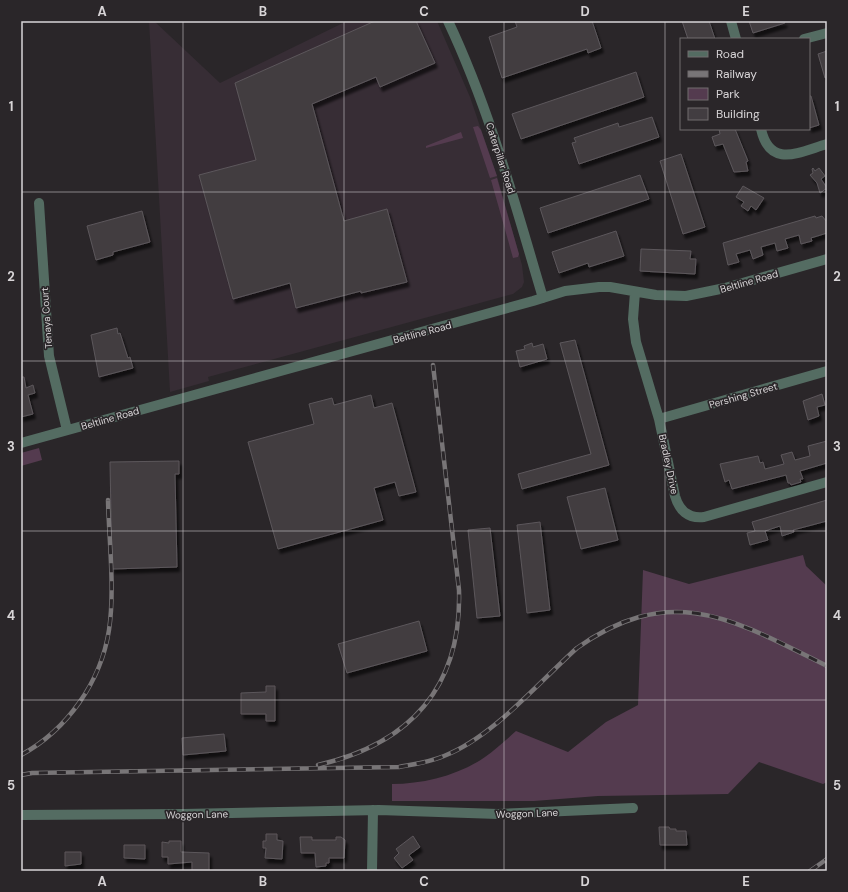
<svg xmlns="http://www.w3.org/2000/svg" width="848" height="892" font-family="'DM Sans',sans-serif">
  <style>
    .built { fill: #372d35 }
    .green { fill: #543b4f }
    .building { fill: #423d41; stroke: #5c575b; filter: url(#shadow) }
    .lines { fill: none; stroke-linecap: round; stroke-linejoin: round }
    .minor { stroke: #546c62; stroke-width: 10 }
    .rail-casing { stroke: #787577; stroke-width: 4.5 }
    .rail { stroke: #2a2629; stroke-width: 3; stroke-dasharray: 9; stroke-linecap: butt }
    .grid { fill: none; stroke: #d8d5d7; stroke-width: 1; stroke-opacity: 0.55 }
    .labels { text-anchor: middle; stroke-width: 3.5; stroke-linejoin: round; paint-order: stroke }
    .street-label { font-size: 10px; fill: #d8d5d7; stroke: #2a2629 }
    .neatline { fill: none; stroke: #d8d5d7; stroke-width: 1.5 }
    .grid-label { font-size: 13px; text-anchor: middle; font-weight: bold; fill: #d8d5d7 }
  </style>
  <defs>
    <filter id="shadow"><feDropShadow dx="2.5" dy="4.5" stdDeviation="1" flood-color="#0009"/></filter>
  </defs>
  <rect width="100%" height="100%" fill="#2a2629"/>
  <path class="built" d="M149,21H154L220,83L347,21H437L470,97L497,176L522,265L524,282L522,287L513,294L208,377L209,381L170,392Z"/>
  <path class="green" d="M478,126L481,130L497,176L490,178L473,127Z
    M461,132L463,138L426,148V146Z
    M497,178L519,254L518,257L513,258L491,180Z
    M39,448L42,460L21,466V453Z
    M803,555L806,566L827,586V782L823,784L759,762L728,794L598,796L534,801H392V784C424,784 459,775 485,757C496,749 506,740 516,731L568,752L606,722L638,705L643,570L689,584Z"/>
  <path class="building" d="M375,21H416L435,63L380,87L376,77L312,104L344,221L387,209L407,282L361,293V291L296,308L290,283L233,299L199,175L256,160L235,83Z
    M515,21H592L601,48L588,53L587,49L502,78L489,37L517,27Z
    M682,21H709L715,39H688Z
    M749,21H784L785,23L753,33Z
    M827,51V77L825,78L818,54Z
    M636,72L644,97L521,139L512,114Z
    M809,96H811L819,125L809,128Z
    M652,117L659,137L579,164L572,143L576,142L574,138L618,123L619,127Z
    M719,129H735L748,161L746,162L748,171L734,172L723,144L715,146L712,137L720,134Z
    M681,154L705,227L683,234L660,161Z
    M813,168L815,171L819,168L825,176L821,179L827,188L820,193L817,183L810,175L813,173L812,169Z
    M640,175L649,199L548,233L540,208Z
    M743,186L764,198L756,210L751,206L748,211L741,206L744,202L736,197Z
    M142,211L150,242L113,252V255L96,260L87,226Z
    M815,216L816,218L822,216L827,222V233L811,238L812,241L801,244L799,235L785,239L788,248L777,251L775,243L761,247L763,255L753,259L750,250L736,254L739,262L728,265L723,243Z
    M616,231L624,256L589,267L588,263L559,273L552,252Z
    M641,249L691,251L690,259H696L695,274L640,271Z
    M117,328L118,334L120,333L128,358L130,357L133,368L99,377L91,335Z
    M575,340L609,465L522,489L518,474L591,454L560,343Z
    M532,343L533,347L543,344L547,359L520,367L516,351L525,349L524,346Z
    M21,377H24L26,388L33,385L35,393L28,395L33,414L21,417Z
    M822,394L825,405L817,407L819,416L808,420L803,401Z
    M371,395L374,408L392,403L416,492L399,496L395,482L374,488L383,520L278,549L248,442L314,424L309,404L332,398L334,405Z
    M827,441V463L800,471L803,479H800L801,482L791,485L790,483H788L786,475L732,489L729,480L725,482L720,464L758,456L760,463L763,462L765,469L784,464L781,455L792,452L795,460L810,456L808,446Z
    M179,461V474H175L177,567L112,569L110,462Z
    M605,488L618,540L581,549L567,497Z
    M827,500V521L793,530L794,532L782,536L780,526L765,531L768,540L750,545L747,533L755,531L752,522Z
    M540,522L550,610L527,613L517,525Z
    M490,528L500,616L477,618L468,530Z
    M419,621L427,651L347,673L338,644Z
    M266,686H275V721H266V714H241V693L266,692Z
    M224,734L226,751L183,755L182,738Z
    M659,827H669L670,829H676V831H686L687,845H660Z
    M266,834H277V840L283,841L282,859L265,858L266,848H263V841H266Z
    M413,836L420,847L409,855L413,860L402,868L394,858L399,853L396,849Z
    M300,837H312V840H336V837H341L345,840L344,858H329V863H326V866L316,867L315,853H301Z
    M169,841H181V852L209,853V871H192V862L168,864V857H162V842L169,843Z
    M124,845H145V859L124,858Z
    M65,852H81V864L65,866Z"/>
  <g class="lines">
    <path class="minor" d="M448,21C490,110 515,204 543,298
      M731,21L736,39
      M804,39L827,33
      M761,129C770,169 799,152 827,144
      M39,203L49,356L67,430
      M635,292L633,319L636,342L659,419L675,496C679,510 688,519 704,517L827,482
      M659,419L827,371
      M21,443L533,301L565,291L599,287H610L656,295L686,296L725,288L827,259
      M21,815L183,814L379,810L498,814L633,808
      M372,871L373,810"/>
    <defs>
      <path id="rail" d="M21,755C67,730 101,682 109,630C115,590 109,541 108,500
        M318,765C410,744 462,687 459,590L433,365
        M21,775L32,773L399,767C415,764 430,762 444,756C493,737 538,683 577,648C673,580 736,621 827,666
        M810,871L827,859"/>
    </defs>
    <use href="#rail" class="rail-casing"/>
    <use href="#rail" class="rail"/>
  </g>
  <path class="grid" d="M183,21V871M344,21V871M504,21V871M665,21V871M21,192H827M21,361H827M21,531H827M21,700H827"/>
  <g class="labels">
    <g class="street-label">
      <text transform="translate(501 158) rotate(72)" y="4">Caterpillar Road</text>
      <text transform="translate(749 281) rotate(-16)" y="4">Beltline Road</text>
      <text transform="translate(46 318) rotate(-94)" y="4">Tenaya Court</text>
      <text transform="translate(422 332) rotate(-15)" y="4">Beltline Road</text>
      <text transform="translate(743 395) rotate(-16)" y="4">Pershing Street</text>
      <text transform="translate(110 418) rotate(-16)" y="4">Beltline Road</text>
      <text transform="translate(669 464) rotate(78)" y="4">Bradley Drive</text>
      <text transform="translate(527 813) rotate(-2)" y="4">Woggon Lane</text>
      <text transform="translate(197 814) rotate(-1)" y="4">Woggon Lane</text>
    </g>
  </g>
  <rect width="848" height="892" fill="none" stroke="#2a2629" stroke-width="44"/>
  <rect x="680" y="38" width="130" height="92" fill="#2a2629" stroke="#706c6f"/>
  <rect x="688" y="51" width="20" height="6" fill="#546c62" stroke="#706c6f"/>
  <text x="716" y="58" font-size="12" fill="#d8d5d7">Road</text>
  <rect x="688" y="71" width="20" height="6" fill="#787577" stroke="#706c6f"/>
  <text x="716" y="78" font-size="12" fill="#d8d5d7">Railway</text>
  <rect x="688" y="88" width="20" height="12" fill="#543b4f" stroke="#706c6f"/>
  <text x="716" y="98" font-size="12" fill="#d8d5d7">Park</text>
  <rect x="688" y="108" width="20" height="12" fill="#423d41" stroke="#706c6f"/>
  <text x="716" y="118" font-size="12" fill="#d8d5d7">Building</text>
  <rect x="22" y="22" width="804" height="848" class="neatline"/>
  <g class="grid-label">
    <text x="102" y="16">A</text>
    <text x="263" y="16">B</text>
    <text x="424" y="16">C</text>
    <text x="585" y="16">D</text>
    <text x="746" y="16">E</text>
    <text x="11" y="111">1</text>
    <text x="837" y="111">1</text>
    <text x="11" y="281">2</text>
    <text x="837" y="281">2</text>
    <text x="11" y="451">3</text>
    <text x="837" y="451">3</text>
    <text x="11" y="620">4</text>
    <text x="837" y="620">4</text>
    <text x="11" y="790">5</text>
    <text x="837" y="790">5</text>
    <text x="102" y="886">A</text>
    <text x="263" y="886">B</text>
    <text x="424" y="886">C</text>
    <text x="585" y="886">D</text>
    <text x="746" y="886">E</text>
  </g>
</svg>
